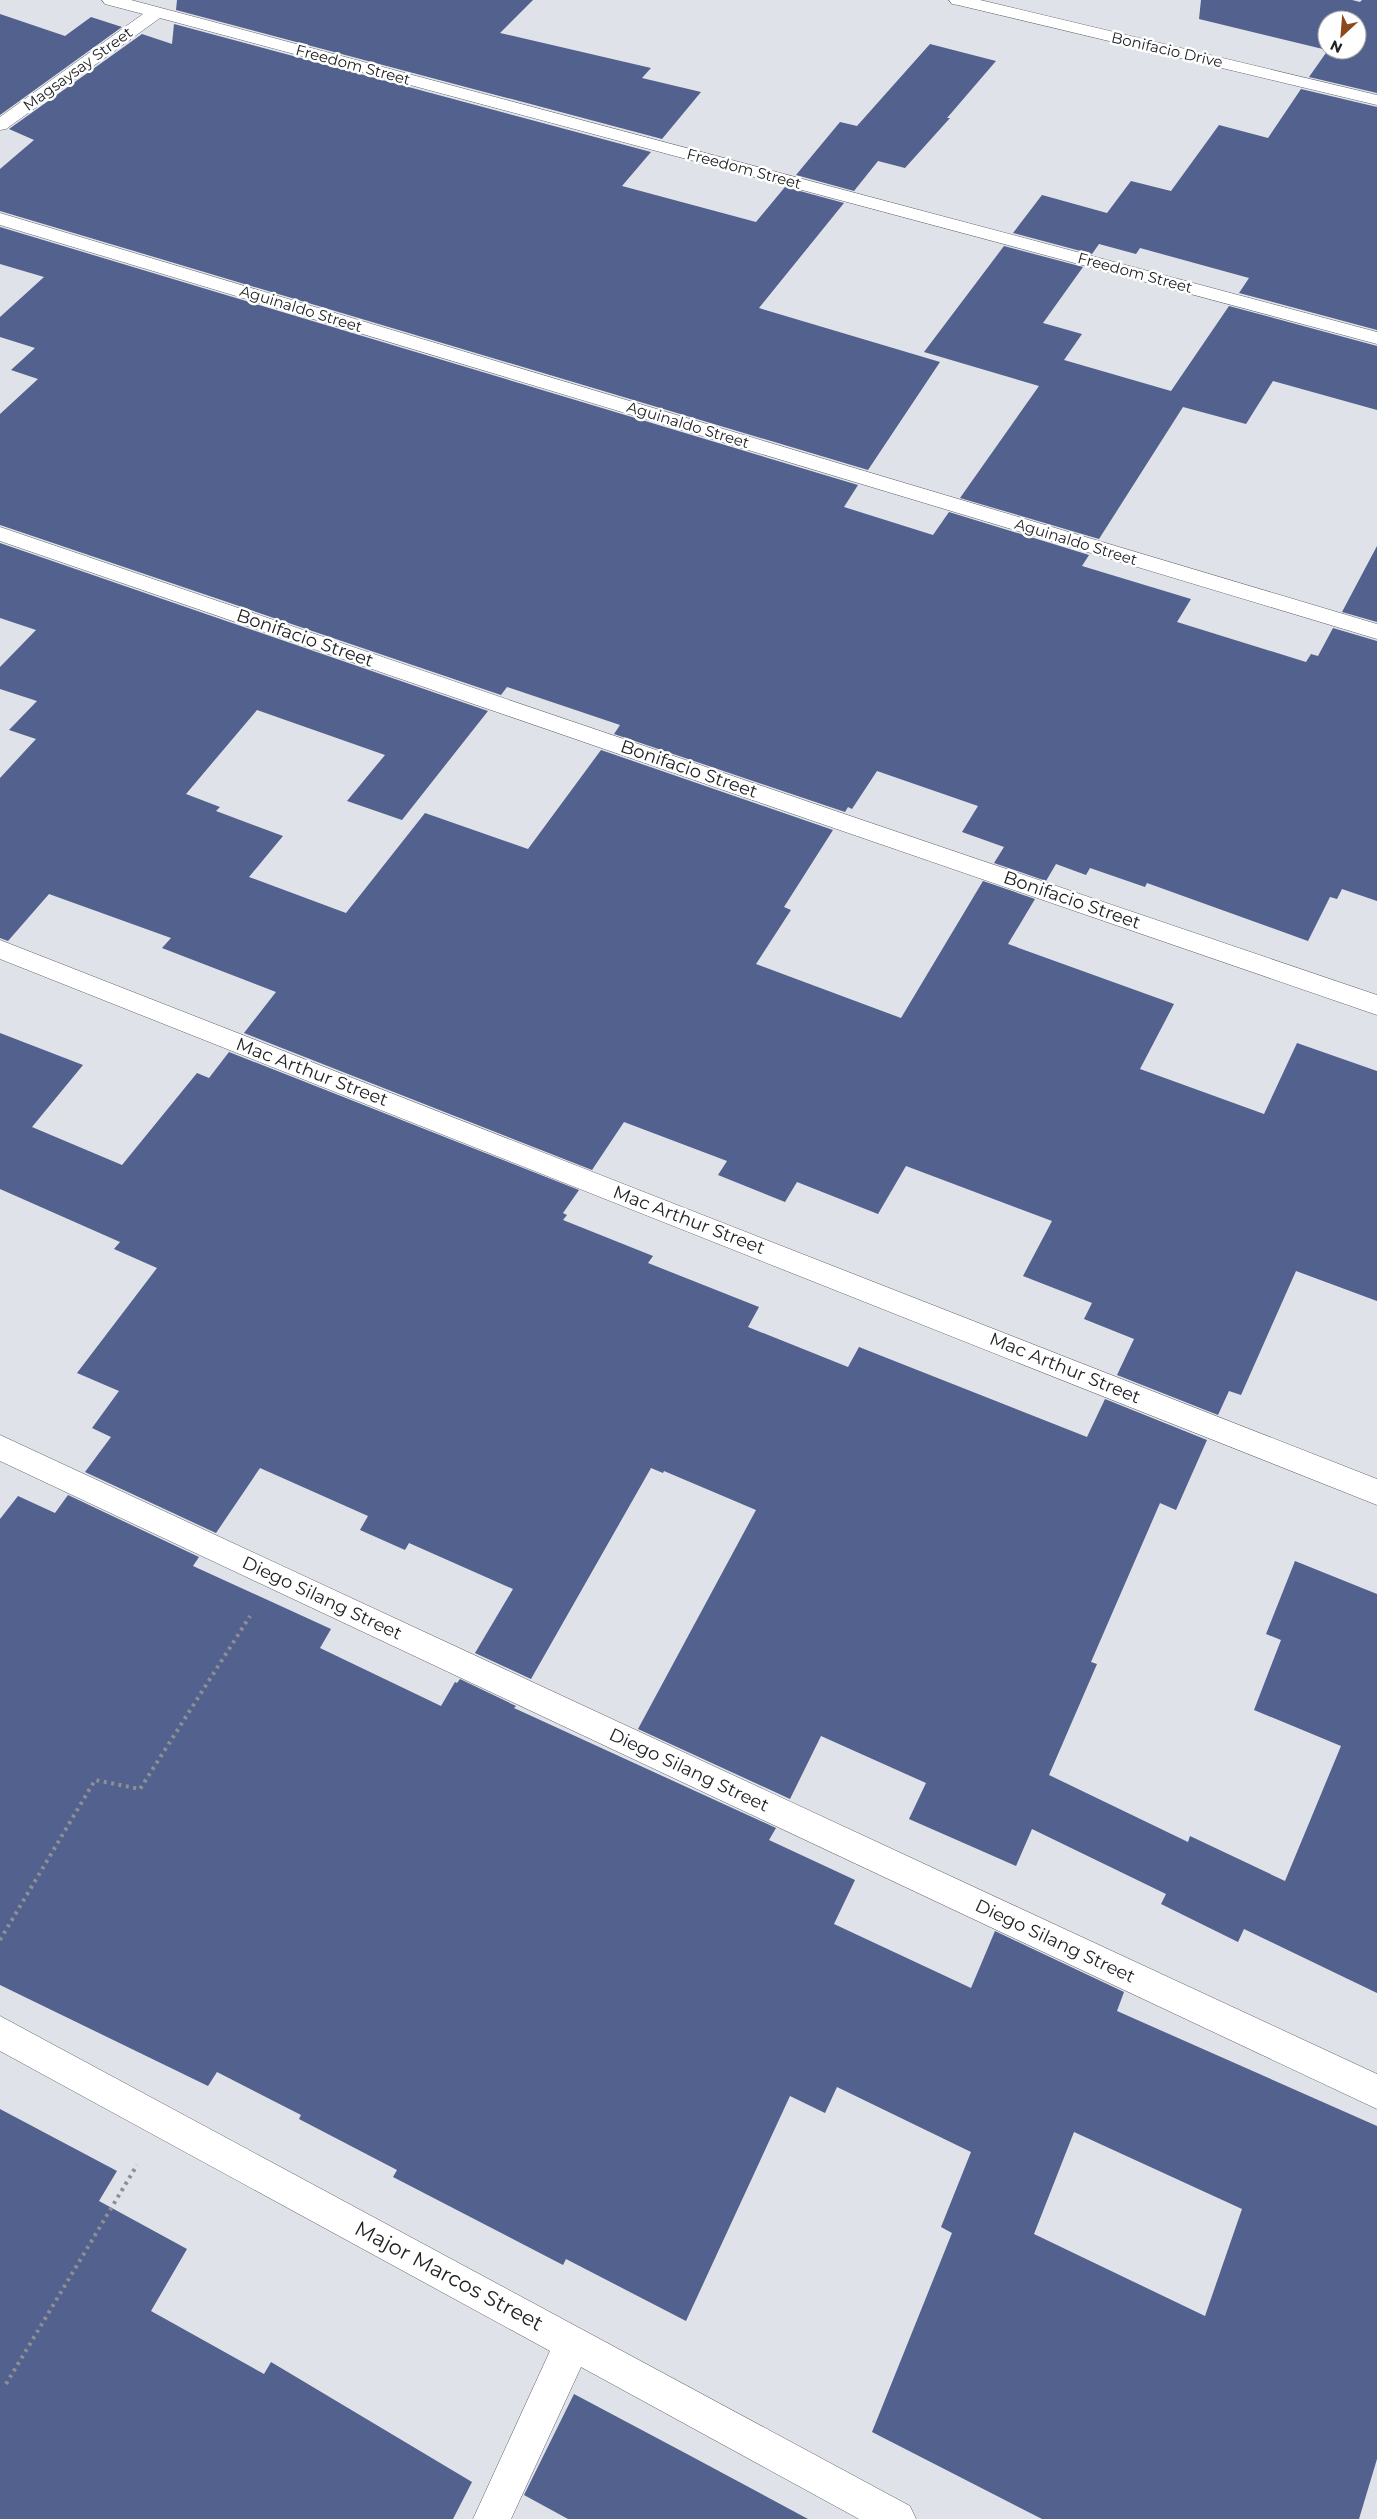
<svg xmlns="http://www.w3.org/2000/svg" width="1377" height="2519" font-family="Montserrat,sans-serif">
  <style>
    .building { fill: #52618d; fill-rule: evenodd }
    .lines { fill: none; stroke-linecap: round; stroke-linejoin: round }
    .minor-casing { stroke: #5f6268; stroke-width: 1 }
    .path { stroke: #8d8f94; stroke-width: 4; stroke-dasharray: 3 4.5; stroke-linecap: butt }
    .minor { fill: #fff; fill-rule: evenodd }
    .labels { text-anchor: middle; stroke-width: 5; stroke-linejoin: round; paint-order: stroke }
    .far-street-label { font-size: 15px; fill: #202224; stroke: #fff }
    .street-label { font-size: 18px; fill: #202224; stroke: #fff }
    .near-street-label { font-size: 21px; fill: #202224; stroke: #fff }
  </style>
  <rect width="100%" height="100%" fill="#dfe2e9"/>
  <path class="building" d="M177,0H533L500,33L651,68L642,78L701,92L662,139L176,10Z
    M1201,0H1352L1360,2L1362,0H1377V93L1309,77L1328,50H1357V20H1327V50L1199,19Z
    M0,14L65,36L91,17L122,27L0,115Z
    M174,24L651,152L622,186L756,222L785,187L844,203L759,308L940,362L868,470L0,211V169L34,140L9,129L142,34L172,44Z
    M930,44L996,61L947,118H950L905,168L878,161L854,191L796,175L840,122L857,126Z
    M1301,89L1377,107V330L1239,293L1249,278L1140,248L1136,254L1099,244L1092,254L1013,233L1042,195L1107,213L1131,181L1171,191L1219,125L1268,138Z
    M0,227L858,485L844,507L933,535L949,512L1089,555L1082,566L1191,599L1177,622L1306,662L1311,654L1318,656L1333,628L1377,641V901L1342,889L1337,899L1330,897L1308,941L1147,883L1145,887L1090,868L1086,875L1056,864L1046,881L994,863L1004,847L962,832L978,806L877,771L852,809L848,807L845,812L614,734L620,725L507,687L501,695L0,525V414L38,379L11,370L35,348L0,337V317L44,277L0,264Z
    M1004,246L1083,267L1043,323L1082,334L1064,360L1171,391L1229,306L1377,346V410L1273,381L1246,424L1183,407L1099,539L960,498L1039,386L924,352Z
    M0,543L488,711L402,820L347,801L385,755L257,710L186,794L220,807L216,811L283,836L249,877L346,913L425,813L528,849L601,750L833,830L784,907L791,910L756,964L901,1018L983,881L1035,899L1008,944L1174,1004L1140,1069L1264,1114L1297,1043L1377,1071V1301L1296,1271L1241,1395L1229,1391L1218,1415L1117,1375L1134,1339L1084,1319L1092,1303L1023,1276L1052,1221L906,1166L878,1214L797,1182L785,1202L718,1175L727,1161L624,1122L592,1170L244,1033L276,992L162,948L171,938L49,894L8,941L0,938V778L36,739L9,730L37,701L0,689V667L36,630L0,618Z
    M1377,546V622L1342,612Z
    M0,1033L83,1065L32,1127L122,1165L197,1073L209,1078L229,1052L579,1190L563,1213L567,1215L563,1220L653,1256L648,1263L759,1307L748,1327L848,1367L859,1347L1087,1437L1105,1399L1207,1440L1176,1510L1160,1503L1091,1662L1097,1664L1049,1775L1188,1842L1190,1836L1285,1881L1341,1746L1254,1710L1281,1640L1266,1634L1295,1561L1377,1594V1993L1244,1929L1238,1942L1161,1904L1166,1894L1032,1829L1016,1866L909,1819L926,1783L821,1736L790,1799L638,1729L756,1510L664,1471L663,1473L651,1468L531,1679L475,1653L513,1589L409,1543L405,1550L360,1530L368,1516L260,1468L216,1533L85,1472L111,1437L92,1428L119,1391L77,1373L157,1268L114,1249L120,1242L0,1189Z
    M68,1495L199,1557L193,1566L331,1629L320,1648L441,1706L455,1682L457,1683L460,1679L516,1706L514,1708L776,1828L769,1840L855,1880L834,1924L971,1988L995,1931L1124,1992L1117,2011L1377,2126V2459L1359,2519H1042L872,2432L952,2233L941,2227L971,2152L837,2087L825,2113L790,2096L686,2321L566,2259L563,2265L393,2177L397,2170L299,2119L301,2115L217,2072L208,2086L0,1985V1519L18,1496L55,1513ZM1074,2132L1242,2209L1205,2316L1034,2234Z
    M0,2109L117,2171L99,2201L187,2249L151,2311L264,2374L271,2362L472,2482L453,2519H0Z
    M574,2394L687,2454L808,2519H568L524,2495Z"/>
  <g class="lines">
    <defs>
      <path id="minor" d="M102,0H131L1377,332V344L160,18L6,129L0,130V117L143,14L105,4Z
        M949,0H980L1377,95V105L958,5L952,4Z
        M0,213L1377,624V639L0,225Z
        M0,527L1377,995V1015L0,541Z
        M0,940L1377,1479V1505L0,959Z
        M0,1435L1377,2074V2109L0,1461Z
        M0,2016L910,2506L916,2519H859L581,2367L511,2519H473L550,2351L0,2051Z"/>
    </defs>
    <use href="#minor" class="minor-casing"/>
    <path class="path" d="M0,1940L95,1780L140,1789L250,1616
      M6,2384L137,2165"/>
    <use href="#minor" class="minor"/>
  </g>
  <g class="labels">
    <g class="far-street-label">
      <text transform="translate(1167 50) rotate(13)" y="5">Bonifacio Drive</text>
      <text transform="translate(353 65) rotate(15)" y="5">Freedom Street</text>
      <text transform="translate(78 69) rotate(-36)" y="5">Magsaysay Street</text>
      <text transform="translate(744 169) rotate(15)" y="5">Freedom Street</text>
      <text transform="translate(1135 273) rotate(15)" y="5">Freedom Street</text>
      <text transform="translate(301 309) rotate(17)" y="5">Aguinaldo Street</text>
      <text transform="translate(688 425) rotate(17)" y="5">Aguinaldo Street</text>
      <text transform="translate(1076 542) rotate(17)" y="5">Aguinaldo Street</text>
    </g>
    <g class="street-label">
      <text transform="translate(305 638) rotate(19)" y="6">Bonifacio Street</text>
      <text transform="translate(689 769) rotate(19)" y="6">Bonifacio Street</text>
      <text transform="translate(1072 900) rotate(19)" y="6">Bonifacio Street</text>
      <text transform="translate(312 1072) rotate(21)" y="6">Mac Arthur Street</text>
      <text transform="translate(689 1220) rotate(21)" y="6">Mac Arthur Street</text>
      <text transform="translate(1065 1368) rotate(22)" y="6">Mac Arthur Street</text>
      <text transform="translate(322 1598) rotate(25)" y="6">Diego Silang Street</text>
      <text transform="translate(689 1770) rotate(25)" y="6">Diego Silang Street</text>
      <text transform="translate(1055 1941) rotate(25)" y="6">Diego Silang Street</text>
    </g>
    <g class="near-street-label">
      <text transform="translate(449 2276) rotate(28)" y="7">Major Marcos Street</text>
    </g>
  </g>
  <g transform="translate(1342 35) rotate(206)"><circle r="24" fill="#ffffff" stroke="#a6a7a7"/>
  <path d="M0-4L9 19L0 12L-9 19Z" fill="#8d491e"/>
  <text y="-8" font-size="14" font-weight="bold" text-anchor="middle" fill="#202224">N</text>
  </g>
</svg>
